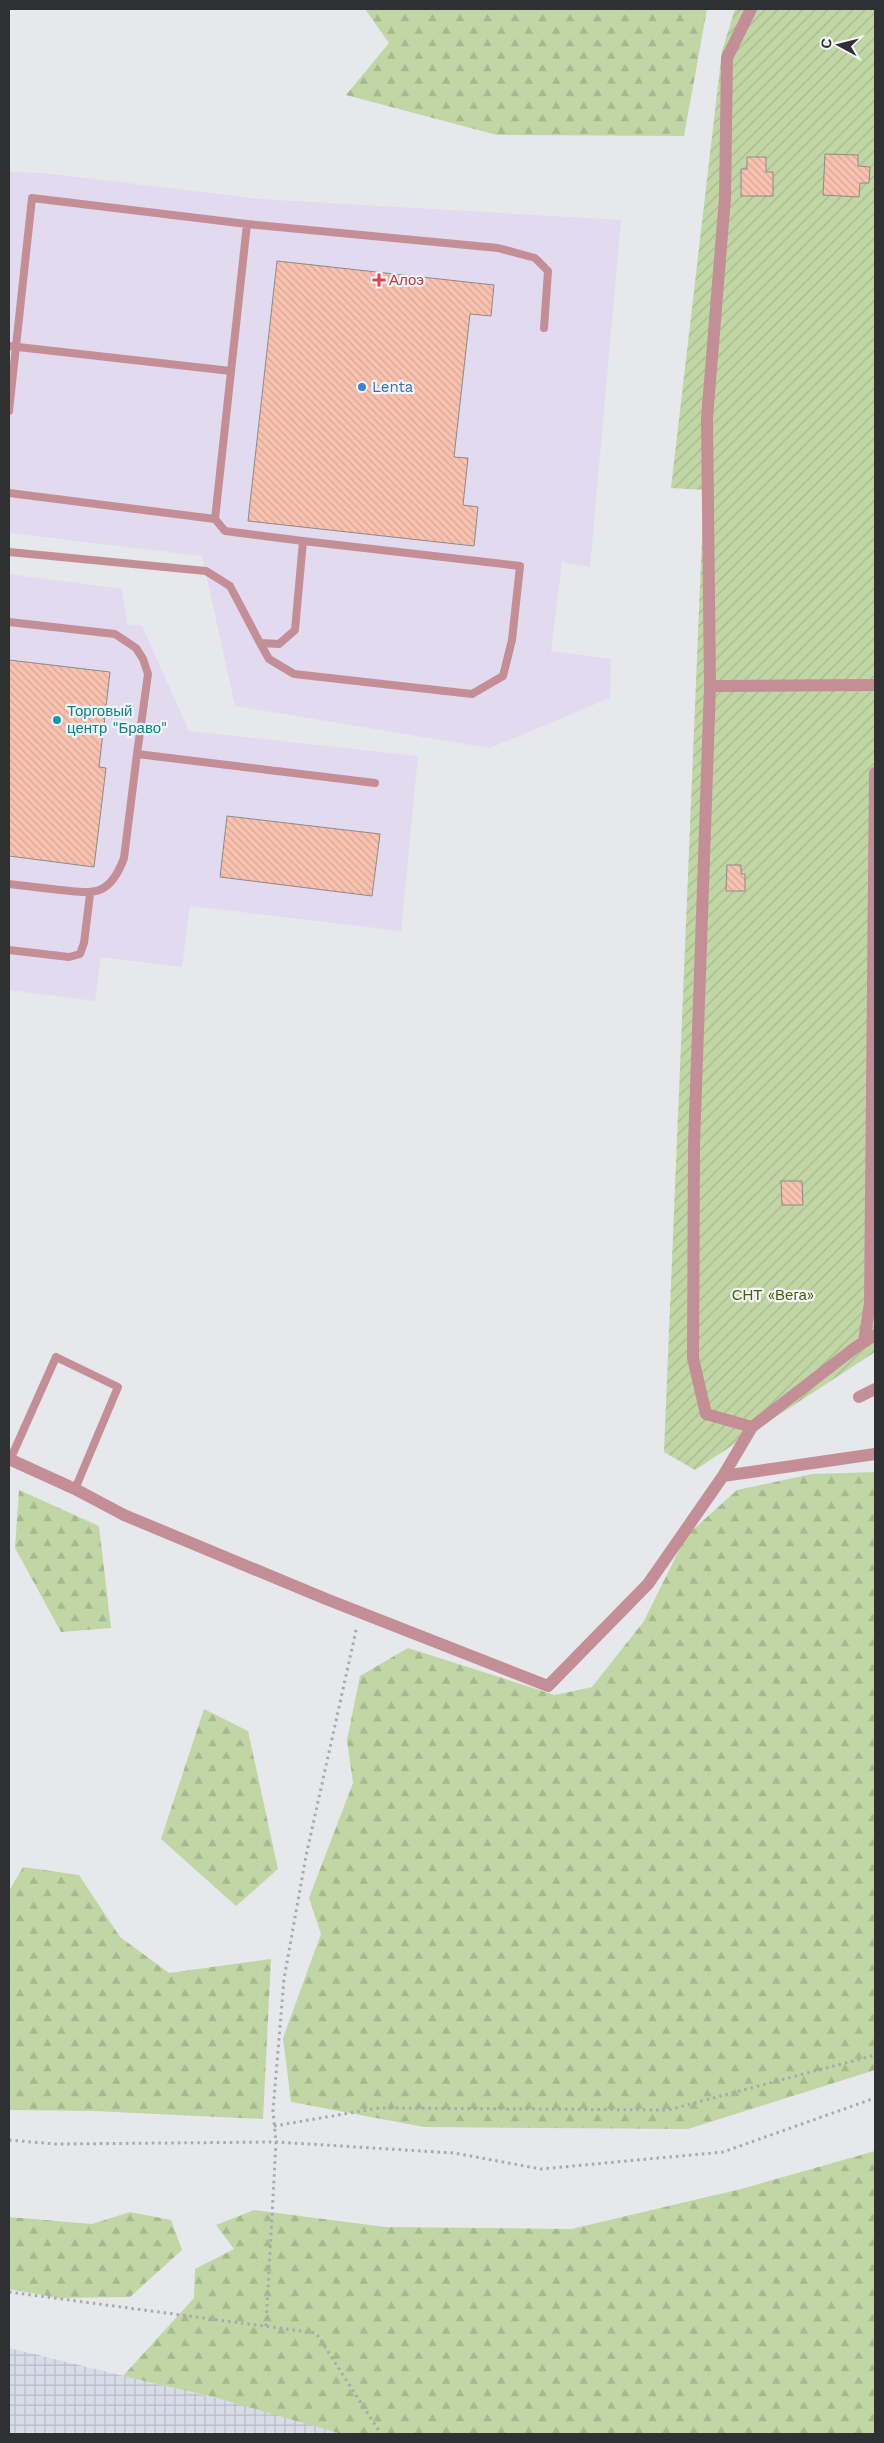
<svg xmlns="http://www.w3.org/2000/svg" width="884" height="2443" font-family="'Work Sans',sans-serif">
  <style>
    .commercial { fill: #e2daef }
    .industrial { fill: url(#industrial-grid) }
    .forest { fill: url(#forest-firs) }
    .garden { fill: url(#garden-furrows) }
    .building { fill: url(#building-back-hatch); stroke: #8d8a88 }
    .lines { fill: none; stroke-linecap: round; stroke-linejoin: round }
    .path { stroke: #a8aaad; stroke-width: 3; stroke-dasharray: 2.5 4; stroke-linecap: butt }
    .lane { stroke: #c48e97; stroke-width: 8 }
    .street { stroke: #c48e97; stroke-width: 12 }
    .health-dot { fill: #e0444e; stroke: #f4f6f9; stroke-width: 2 }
    .shop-dot { fill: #3f7fe0; stroke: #f4f6f9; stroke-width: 2 }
    .culture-dot { fill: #0f9aa8; stroke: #f4f6f9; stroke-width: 2 }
    .labels { text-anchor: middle; stroke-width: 4.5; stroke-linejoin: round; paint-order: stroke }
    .health-label { font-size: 15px; fill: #be3a42; stroke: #f4f6f9; text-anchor: start }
    .shop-label { font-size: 15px; fill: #366cbe; stroke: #f4f6f9; text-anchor: start }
    .culture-label { font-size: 15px; fill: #0d838f; stroke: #f4f6f9; text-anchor: start }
    .park-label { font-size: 15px; fill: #436206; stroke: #f4f6f9 }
  </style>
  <defs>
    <pattern id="industrial-grid" width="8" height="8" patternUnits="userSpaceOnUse" patternTransform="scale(1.25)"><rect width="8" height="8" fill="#d7dce6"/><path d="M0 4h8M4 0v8" fill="none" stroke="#b9bdc6"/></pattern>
    <pattern id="forest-firs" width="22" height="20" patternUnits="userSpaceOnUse" patternTransform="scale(1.25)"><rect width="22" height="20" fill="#c0d7a5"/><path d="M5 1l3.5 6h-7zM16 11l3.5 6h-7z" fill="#a5b98e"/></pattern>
    <pattern id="garden-furrows" width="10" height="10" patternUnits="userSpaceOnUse" patternTransform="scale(1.25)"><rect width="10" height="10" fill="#c0d7a5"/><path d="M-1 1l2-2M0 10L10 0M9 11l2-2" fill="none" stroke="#a5b98e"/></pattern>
    <pattern id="building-back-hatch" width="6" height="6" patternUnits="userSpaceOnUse" patternTransform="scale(1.25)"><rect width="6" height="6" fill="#f9c1af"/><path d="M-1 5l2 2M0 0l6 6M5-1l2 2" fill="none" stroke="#d6a697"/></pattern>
  </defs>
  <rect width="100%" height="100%" fill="#e6e8ec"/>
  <path class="commercial" d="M9,172L44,173L260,199L621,220L590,567L562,562L551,651L611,659L610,698L490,748L235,706L202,556L9,533Z
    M9,574L122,589L127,624L142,626L189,731L418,756L401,931L190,906L182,967L101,957L95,1001L9,990Z"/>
  <path class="industrial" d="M9,2348L248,2406L343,2434H9Z"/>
  <path class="forest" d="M365,9H707L684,136L497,135L346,95L389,43Z
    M875,1472V2070L688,2129L424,2127L291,2102L283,2038L321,1934L309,1898L353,1783L347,1740L360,1676L408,1648L555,1695L592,1687L644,1621L686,1536L737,1490L812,1474Z
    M19,1490L99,1526L111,1628L61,1632L15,1548Z
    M204,1709L248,1731L278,1869L236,1906L161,1839Z
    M23,1867L79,1875L120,1937L169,1973L271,1959L263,2119L94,2111L9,2110V1891Z
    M875,2151V2434H342L213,2397L123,2376L194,2298L195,2269L234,2249L216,2225L254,2210L385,2227L571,2229L741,2189Z
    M130,2212L171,2220L182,2250L130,2297L59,2298L9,2289V2217L92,2224Z"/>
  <path class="garden" d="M735,9H875V1352L695,1470L664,1452L704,490L671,488L722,51Z"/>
  <path class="building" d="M825,154L858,155V166L870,167L869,183H860L859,197L823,195Z
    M747,157H766V172H773V196H741V169H747Z
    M277,261L494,285L491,316L470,314L454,457L468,458L463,505L478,507L474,546L248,521Z
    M9,660L110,672L99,767L106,768L94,867L9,856Z
    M227,816L380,834L372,896L220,877Z
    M727,865H741V874H745V891H726Z
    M781,1181H802L803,1205H782Z"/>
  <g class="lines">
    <path class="path" d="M274,2126L379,2108L668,2110L875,2055
      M9,2140L55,2144L276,2142L454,2153L541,2169L723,2152L875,2098
      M9,2292L316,2333L381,2434
      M266,2326L276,2142L273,2111L284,1979L306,1856L357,1626"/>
    <path class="lane" d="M9,346L231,371
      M9,411L32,198L247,224L498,248L535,258L548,271L544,328
      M9,493L215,519
      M9,552L206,571L230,586L260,643L279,644L295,630L303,541L225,531L215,519L247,224
      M9,622L115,634L136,648L143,659L148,674L137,754L375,783
      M260,643L269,659L294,674L472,694L503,676L512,640L520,566L303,541
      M9,884C26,886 43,888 60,890C95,894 110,896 124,858L137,754
      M9,950L69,957L80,954L84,943L90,894
      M10,1460L56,1357L118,1387L75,1489"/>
    <path class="street" d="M751,9L727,58L725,198L707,418L710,686L694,1145L693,1358L706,1414L752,1427
      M710,686L875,685
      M864,1342L870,1303L875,773
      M859,1397L875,1389
      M9,1459L75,1489L124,1515L326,1599L548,1686L648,1584L723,1476L752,1427L856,1347L875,1335
      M723,1476L875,1454"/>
  </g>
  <path class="health-dot" d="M376.5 272.5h5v5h5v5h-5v5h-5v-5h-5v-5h5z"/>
  <circle class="shop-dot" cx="362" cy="387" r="5"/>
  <circle class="culture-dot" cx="57" cy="720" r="5"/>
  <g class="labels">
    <g class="health-label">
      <text x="389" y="285">Алоэ</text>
    </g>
    <g class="shop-label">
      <text x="372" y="392">Lenta</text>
    </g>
    <g class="culture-label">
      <text x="67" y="716">Торговый<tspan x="67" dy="17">центр "Браво"</tspan></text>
    </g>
    <g class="park-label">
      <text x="773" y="1300">СНТ «Вега»</text>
    </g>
  </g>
  <rect width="884" height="2443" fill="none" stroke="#2f3031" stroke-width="20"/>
  <g transform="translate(839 45) rotate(277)" stroke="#f4f6f9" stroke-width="4" paint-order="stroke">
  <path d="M0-4L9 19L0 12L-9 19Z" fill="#2f3031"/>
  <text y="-8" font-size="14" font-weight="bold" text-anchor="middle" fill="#2f3031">С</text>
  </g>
</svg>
